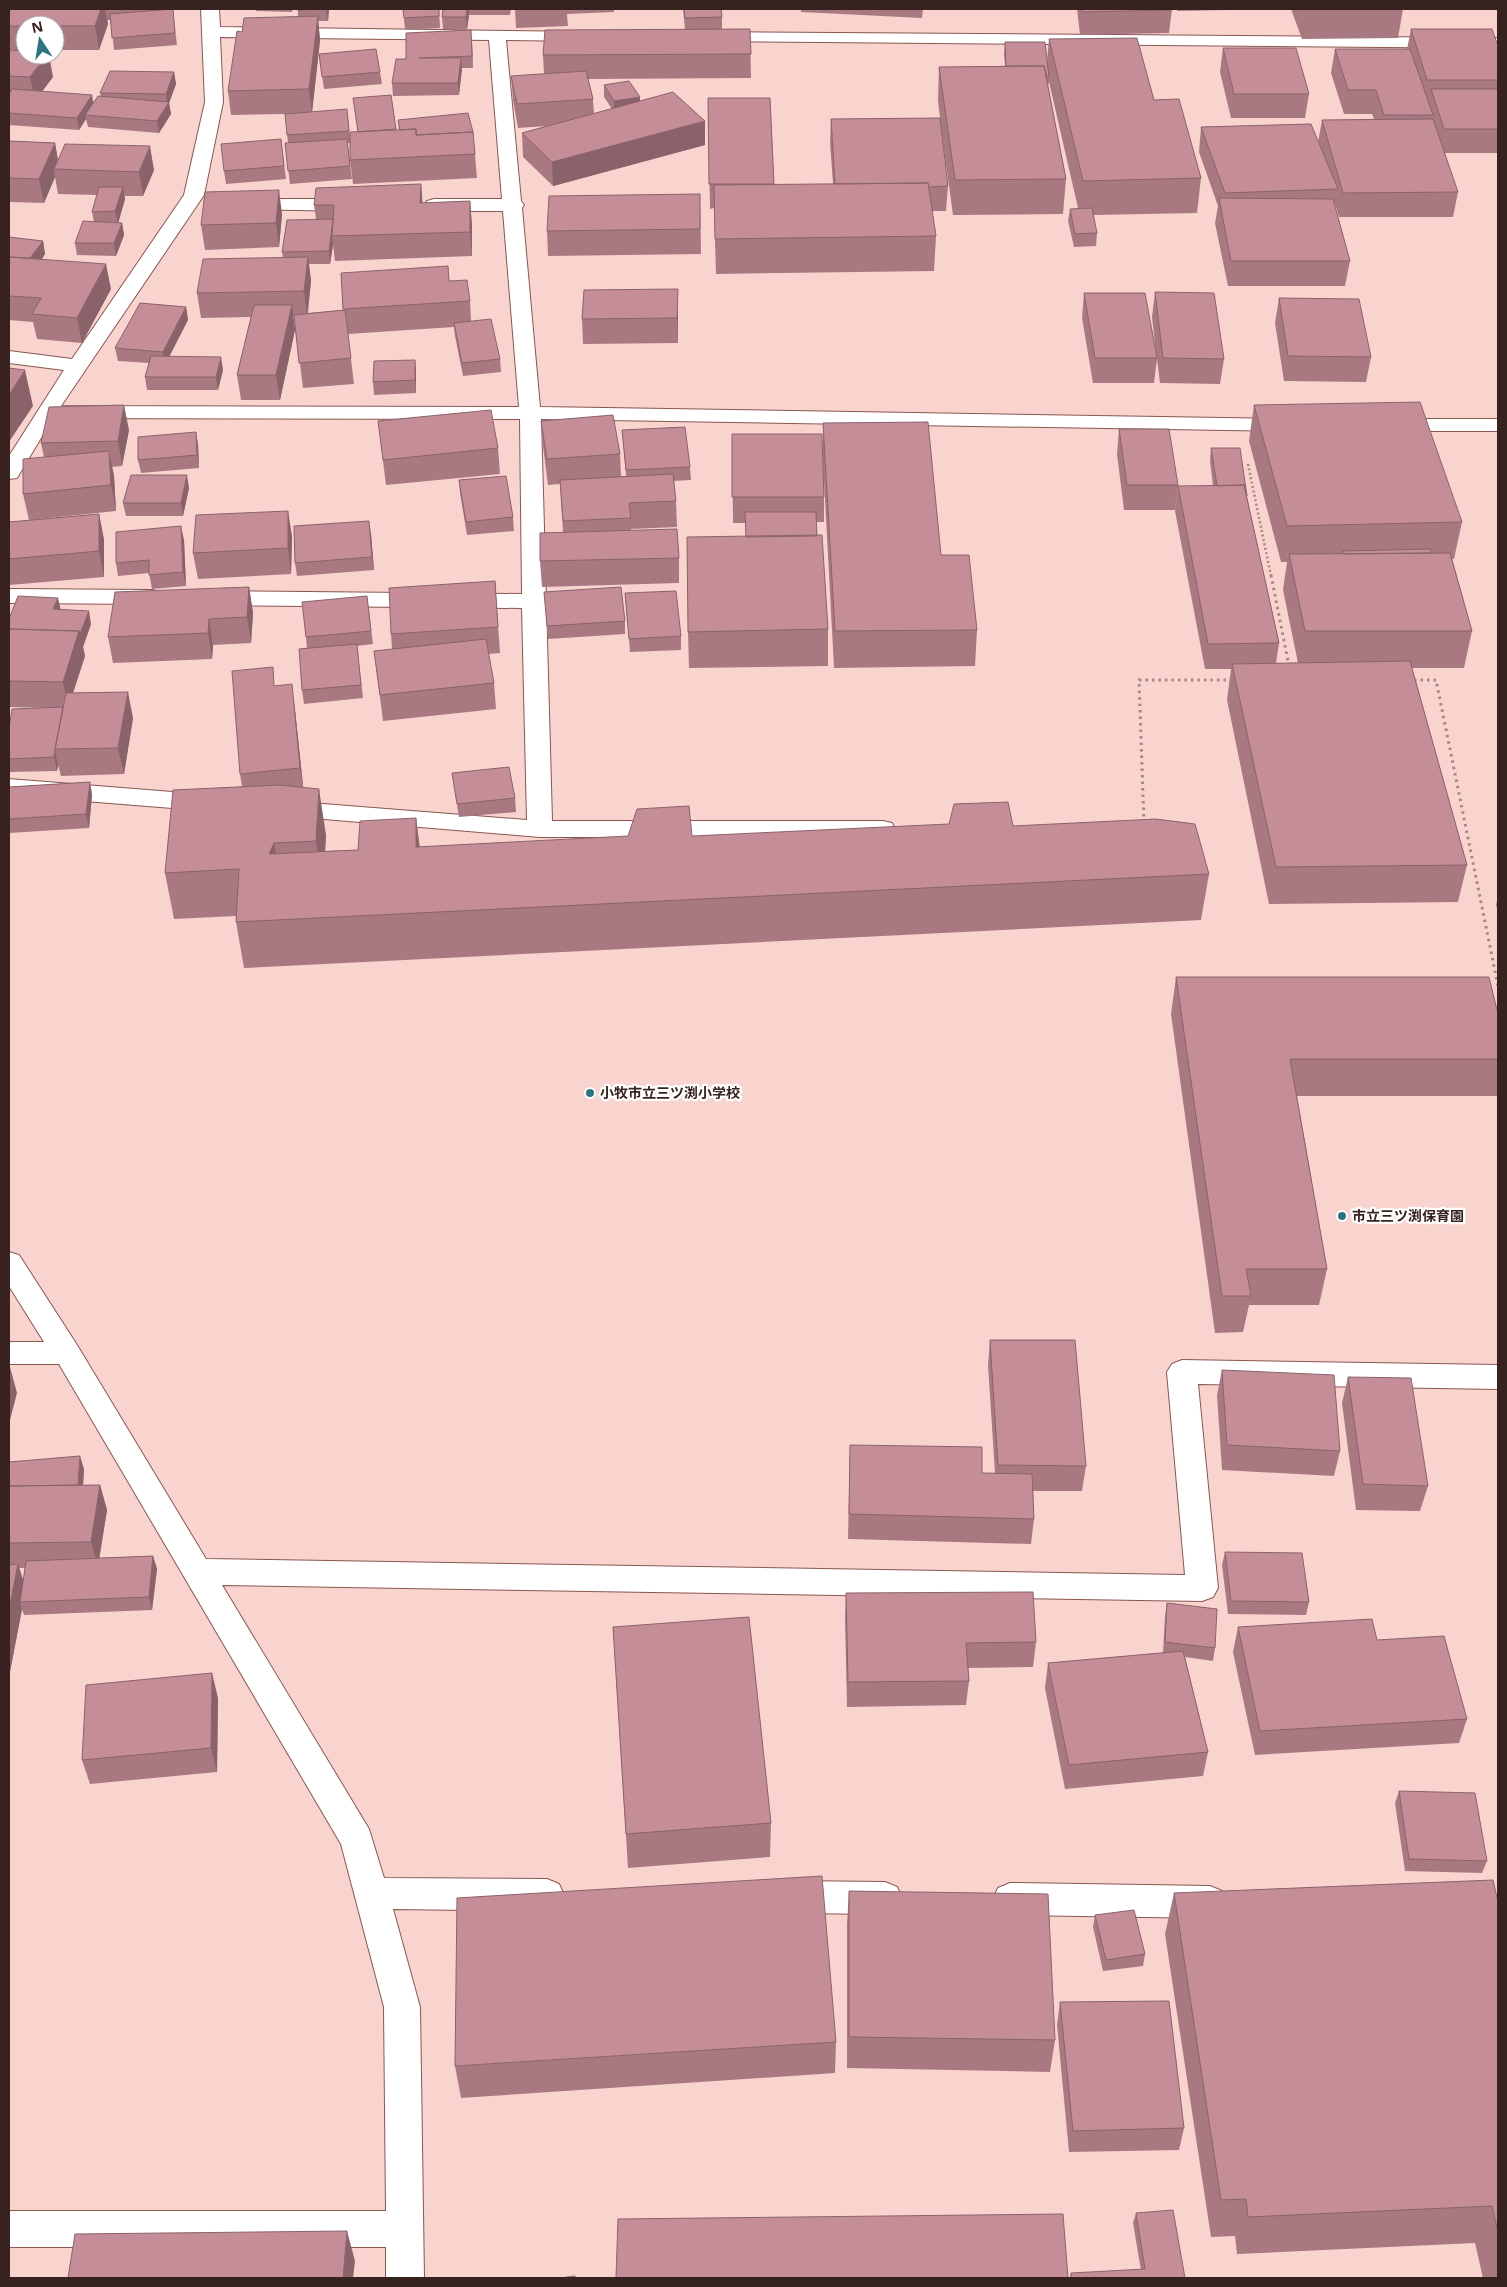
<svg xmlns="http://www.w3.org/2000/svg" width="1507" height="2287" font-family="'Open Sans','Noto Sans JP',sans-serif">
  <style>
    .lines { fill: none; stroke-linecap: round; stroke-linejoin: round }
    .street-casing { stroke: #8a5650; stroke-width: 2 }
    .path-far1 { stroke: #a68783; stroke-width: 2.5; stroke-dasharray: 2 2.5; stroke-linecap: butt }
    .path { stroke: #a68783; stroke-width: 3; stroke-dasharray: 2.5 4; stroke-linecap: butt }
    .street { fill: #fff; fill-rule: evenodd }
    .wall { fill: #a97982; fill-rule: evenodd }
    .shaded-wall { fill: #8a636a }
    .building { fill: #c58d97; stroke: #8a636a }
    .poi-dot { fill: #2d757e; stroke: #fff; stroke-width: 2 }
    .labels { text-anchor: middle; stroke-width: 4.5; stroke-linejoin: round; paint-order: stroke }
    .poi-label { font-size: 14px; font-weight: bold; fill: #38221f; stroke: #fff; text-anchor: start }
  </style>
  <rect width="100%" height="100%" fill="#f9d4cf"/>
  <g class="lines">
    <defs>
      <path id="street" d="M201,9H219L220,27L588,32L591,36L588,40L582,41L506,40L521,201L524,205L522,208L540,407L1289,419L1296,421L1300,425L1296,429L1289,431L541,419L552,821H883L892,823L895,829L892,835L883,837H540L276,815L273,809L276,803L285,801L527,820L522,608L215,605L207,603L204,598L207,593L215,591L522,594L520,419L53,418L17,478L9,479V456L64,370L9,363V351L72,359L184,195L205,102ZM220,37L489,40L502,199H434L427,201L424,205L427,209L434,211H503L519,407L61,406L204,195L223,102Z
        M712,32L1498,38V48L706,41L703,37L706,33Z
        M244,199H351L358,201L361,205L358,209L351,211L237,209L234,205L237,201Z
        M1390,419H1498V431H1390L1383,429L1379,425L1383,421Z
        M9,589L152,590L160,592L163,597L160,602L152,604L9,603Z
        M9,779L210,795L219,797L222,803L219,809L210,811L9,795Z
        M9,1252L19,1255L77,1345L206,1559L1185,1575L1167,1372L1172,1364L1182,1360L1498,1365V1389L1198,1384L1218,1588L1213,1597L1202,1601L222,1585L369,1829L384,1878L547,1879L559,1884L564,1895L559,1906L547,1911L393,1909L420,2007L424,2278H386V2247H9V2211H386L384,2007L341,1844L59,1364H9V1342H44L9,1286Z
        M788,1881L885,1882L897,1887L902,1898L897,1909L885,1914L788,1913L776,1908L771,1897L776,1886Z
        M1010,1883L1210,1886L1222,1891L1227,1902L1222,1913L1210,1918L1010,1915L998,1910L993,1899L998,1888Z"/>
    </defs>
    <use href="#street" class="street-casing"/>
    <path class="path-far1" d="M1248,464L1271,576"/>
    <path class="path" d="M1271,575L1289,666
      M1414,680H1436L1498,986
      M1144,823L1139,680H1232"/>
    <use href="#street" class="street"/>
  </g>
  <path class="wall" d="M9,9H163V10L174,21L177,45L114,50L111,20H107L108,24L99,50H55V25H25V50H11L53,77L42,91L93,103L101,96L100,93L174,72L176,84L169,103L171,114L159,133L88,127L86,119L79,130L9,125Z
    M256,9H293L292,12L256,11Z
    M298,9H364L329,10L328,21H318L320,40L312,112L347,109L350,137L357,132L391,95L396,130H399L398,120L473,132L477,178L353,184L350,160V143H347L352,179L290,184L285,143H288L285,114L231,115L228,91L242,32L298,17Z
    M403,9H439L440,28L405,30Z
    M443,9H511L510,15H469L467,29H443L442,17Z
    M515,9H614V12L567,14L568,26L516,28Z
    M683,9H721L722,17V29H750L751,78L588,79L593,99L594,114L612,109L604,97V85L640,97V101L705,145L553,186L523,157L522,133L546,126L518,128L513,100L511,76L544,74L543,55L685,29Z
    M801,9H923L922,18L801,12Z
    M1077,9H1172L1169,33L1080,35Z
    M1177,9H1287L1177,11Z
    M1291,9H1403L1398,38L1302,39Z
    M1411,29L1498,46V153H1444L1458,192L1453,217H1339L1335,204V206L1350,261L1345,286H1228L1215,223L1218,206L1199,152L1201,127L1318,142L1322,120L1374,119L1372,114H1344L1331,73L1335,49H1407Z
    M1049,39L1154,100L1201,178L1197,213L1093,215L1097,233L1096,246L1074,247L1068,221L1070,209L1078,208L1049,82L1048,86L1066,179L1063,214L953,215L940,120L948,186L946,211H932L936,236L934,271L716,274L714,208L710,209L708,98H770L774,185L833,184L830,143L831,119L940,118L938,101L939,67L1005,66L1004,54L1005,42L1047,62Z
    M472,43L473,68H461L459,95L393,96L392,83L406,59Z
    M1223,48L1309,94L1305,118H1231L1220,72Z
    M319,54L380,72L382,84L324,89Z
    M281,139L286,179L226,184L224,171Z
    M9,141L55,143L58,160L154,170L143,196H124L125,199L118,222L122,223L124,235L116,256L77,255L75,243L94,222L92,212L97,195L58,194L55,177L44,203L9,202Z
    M421,184L422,203L470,201L472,226V256L335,261L333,245L330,264H309L311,281L308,313L343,310L341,273L449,281L470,301L471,321L500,359L501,372L463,376L455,336L454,327L348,334L354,384L303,388L294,316L293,317L295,330L280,400H241L237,375L251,317L201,318L197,293L283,257L282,252L316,219L314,205Z
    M700,194L701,254L548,256L547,231Z
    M282,214L279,247L205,250L201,225Z
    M9,237L43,241L45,254L42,259L111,289L82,343L37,339L33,322L9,320Z
    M1155,292L1224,359L1220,384L1160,383L1157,359L1154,383H1093L1082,318L1084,293L1156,354L1152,317Z
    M1279,298L1371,357L1366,382L1284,381L1275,323Z
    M186,307L188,320L169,356L223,370L218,390H147L145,377L149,363L118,361L115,348Z
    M678,314V343L583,344L582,319Z
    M415,360L416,373V393L374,395L373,382Z
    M1254,405L1462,522L1454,559H1452L1472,631L1464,668H1412L1467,865L1458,902L1269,904L1227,700L1231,669H1205L1175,511L1178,486H1213L1210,461L1211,448L1247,497L1279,643L1276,663H1298L1283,590L1287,562H1281L1249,441Z
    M378,421L498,448L500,474L386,485Z
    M541,421L620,454L621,476H626L622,430L690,467L691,480L673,481L676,501L677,527L631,529V530L679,558V583L542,587L540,561L563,532L560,484L548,485L543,446Z
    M823,423L941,555L977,630L975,666L834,668L823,462L824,497V522H816L817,535L828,629V666L689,668L688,632L746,537L745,523H733L732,434L823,459Z
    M1119,429L1178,485L1175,510H1124L1117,454Z
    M129,430L122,466L112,467L114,476L116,511L29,520L23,494L44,457L41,443Z
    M196,432L198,445L199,468L141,473L138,460Z
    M459,480L513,517L514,531L467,535L460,493Z
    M189,488L183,516H126L123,503Z
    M99,514L104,540V577L9,585V522Z
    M371,534L374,570L297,576L295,563Z
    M292,536L291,574L198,579L193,553Z
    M184,540L186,586L152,589L149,573L118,576L116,563Z
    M495,581L500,653L488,654L494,683L496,709L383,721L374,651L392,649L391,634Z
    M249,587L253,613L251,643L213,645L212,659L113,663L108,637Z
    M544,592L625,621V634L548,639Z
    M625,593L681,636V650L630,652Z
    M367,596L373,644L357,646L363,698L304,704L302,690L307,649L306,637Z
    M60,610L91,624L83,647L85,656L73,693L133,718L124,774L61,776L58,765L57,771L9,772V727L50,708L9,707V619Z
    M276,686L295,710L303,787L326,835L325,851L358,850L416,818L420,847L692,836L1013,826L1209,874L1201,920L244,968L236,922V916L174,919L165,873L242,786L240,774Z
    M452,773L515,798L516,812L459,817L454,787Z
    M90,782L92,795L89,828L9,833V787Z
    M1498,896V912L1496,905Z
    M1176,977L1498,1014V1096H1297L1327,1269L1319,1305H1249L1243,1332L1215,1333L1171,1014Z
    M990,1340L1086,1466L1082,1491H1033L1034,1519L1031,1544L848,1539L850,1445L982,1473H995L988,1365Z
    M1222,1370L1340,1451L1334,1476L1222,1470L1217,1395Z
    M1348,1377L1428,1486L1420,1511L1356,1510L1342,1403Z
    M9,1462L84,1469L83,1485H100L107,1510L99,1558L153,1556L157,1569L152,1610L24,1615L22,1609L9,1677ZM19,1568H25L23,1581Z
    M1225,1552L1309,1602L1306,1615L1228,1614L1222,1565Z
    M846,1593L1036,1642L1033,1667L968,1668L969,1681L966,1705L847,1707L845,1618Z
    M1167,1603L1215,1648L1213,1661L1185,1657L1208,1752L1203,1776L1065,1789L1045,1688L1048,1663L1163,1653L1165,1616Z
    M613,1627L771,1823L770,1857L628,1868Z
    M1238,1627L1377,1640L1467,1719L1459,1743L1255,1755L1233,1652Z
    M218,1698L217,1772L90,1784L82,1760Z
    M1399,1791L1487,1861L1482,1873L1405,1871L1395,1803Z
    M849,1891L1055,2040L1050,2072L847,2068V1924Z
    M1174,1893L1498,1902V2278H1483L1475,2243L1237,2254L1235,2236L1211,2237L1165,1934Z
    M1095,1915L1145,1954L1143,1966L1103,1971L1093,1927Z
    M1060,2002L1184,2128L1179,2150L1069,2152L1057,2025Z
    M836,2042L835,2073L461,2098L455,2066Z
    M1136,2213L1185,2278H1070L1071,2273L1141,2270L1133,2223Z"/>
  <path class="shaded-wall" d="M101,9H105L108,24L99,50L95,26Z
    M326,9H329L328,21Z
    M467,9H469V15L467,29L466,17Z
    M318,16L320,40L312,113L309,89Z
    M471,30L472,43L473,68L472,56Z
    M47,55H49L53,77L35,101L30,77Z
    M461,58L462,70L459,95L458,83Z
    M174,72L176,84L169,103L171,114L159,133L157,121L167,105L166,94Z
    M92,95L94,107L85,115L86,119L79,130L77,118Z
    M640,97V110L614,114V101Z
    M705,121V145L553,186L552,162Z
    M55,143L59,167L54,169L55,177L44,203L39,179Z
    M150,146L154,170L143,196L139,172Z
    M421,184L423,209L420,203Z
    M123,187L125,199L118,224L115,211Z
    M279,190L282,214L279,247L276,223Z
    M470,201L472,226V256L470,232Z
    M333,219L332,236L333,245L330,264L329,251Z
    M122,223L124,235L116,256L114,243Z
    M43,241L45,254L28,278L25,265Z
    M308,257L311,281L307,316L304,291Z
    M106,264L111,289L82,343L77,318Z
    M678,289V343L677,318Z
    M292,305L295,330L280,400L276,375Z
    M186,307L188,320L165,365L163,352Z
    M221,357L223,370L218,390L216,377Z
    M415,360L416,373V393L415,380Z
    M25,370L33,406L9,442V395Z
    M124,405L129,430L122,466L118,441Z
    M196,432L198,445L199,468L197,455Z
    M109,451L114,476L116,511L111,485Z
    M187,475L189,488L183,516L181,503Z
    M288,511L292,536L291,574L288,548Z
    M99,514L104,540V577L99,551Z
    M369,521L371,534L374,570L372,557Z
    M181,526L184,540L186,586L183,572Z
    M249,587L253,613L251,643L247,617Z
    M58,598L61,611L53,609Z
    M89,611L91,624L83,647L85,656L68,708L63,682L79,631Z
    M209,619L213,645L212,659L208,633Z
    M292,684L295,710L304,794L300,768Z
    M128,692L133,718L124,774L118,748Z
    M55,752L58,765L57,771L54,757Z
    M90,782L92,795L89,828L86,814Z
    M319,789L326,835L323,887L316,841Z
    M416,818L421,864L416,847Z
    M274,843L282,889L269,854Z
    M10,1367L17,1393L9,1424V1370Z
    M80,1456L84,1469L82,1501L78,1488Z
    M100,1485L107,1510L98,1567L91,1542Z
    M153,1556L157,1569L152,1610L149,1597Z
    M18,1564L26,1589L20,1602L22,1609L9,1677V1610Z
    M212,1673L218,1698L217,1772L211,1748Z
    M347,2231L355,2261L353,2278H343Z"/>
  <path class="building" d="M9,9H101L95,26H55V25H25V26H9Z
    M173,9L175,33L112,38L110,14Z
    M298,9H326L297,10Z
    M403,9H439V16L404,18Z
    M443,9H467L466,17H442Z
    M684,9H721L722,17L685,18Z
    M1082,9H1172V10L1082,12Z
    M318,16L309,89L228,91L237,31L242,32L244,18Z
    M750,29L751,54L543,55L545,30Z
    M1411,29H1492L1498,46V80H1427Z
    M471,30L472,56L419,58H461L458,83H392L396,59H406V33Z
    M1137,38L1154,100L1179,99L1201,178L1083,181L1049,39Z
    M1005,42H1045L1049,77H1047L1044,66H1006Z
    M1223,48H1296L1309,94H1234Z
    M376,49L380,72L322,77L319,54Z
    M1335,49H1410L1433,115H1384L1376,90H1348Z
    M9,50L25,51V55H47L30,77L9,76Z
    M1044,66L1066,179L955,180L939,67Z
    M110,71L174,72L166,94L100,93Z
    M586,71L593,99L517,104L511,76Z
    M629,81L640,97L614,101L604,85Z
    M12,89L92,95L77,118L9,113V94Z
    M1431,89H1498V129H1444Z
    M673,92L705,121L552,162L522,133Z
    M391,95L396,129L358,132L353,98Z
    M98,96L169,102L157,121L85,115Z
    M708,98H770L774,184H709Z
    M347,109L349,131L287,135L285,114Z
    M468,113L473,132L416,135V129L400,130L398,120Z
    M940,118L948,186L929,187L928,183L835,184L831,119Z
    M1433,119L1458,192L1343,193L1322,120Z
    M1311,124L1338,189L1225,193L1201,127Z
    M416,129V135L473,132L475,154L350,160V132Z
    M281,139L284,166L224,171L221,144Z
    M347,139L350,166L288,171L285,143Z
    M9,141L55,143L39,179L9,178Z
    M65,144L150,146L139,172L54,169Z
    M928,183L936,236L715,239L714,185Z
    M421,184L420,203L470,201V232L332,236L334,205H314L316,188Z
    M99,187H123L115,211L92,212Z
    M279,190L276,223L201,225L205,192Z
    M700,194V229L547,231L549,196Z
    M1219,198L1333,199L1350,261H1231Z
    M1092,208L1097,233L1075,234L1070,209Z
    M333,219L329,251L282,252L287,220Z
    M83,221L122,223L114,243H75Z
    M9,237L43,241L30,258L9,257Z
    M9,257L106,264L77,318L32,314L41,298L9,296Z
    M308,257L304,291L197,293L203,259Z
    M448,266L449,281L467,280L470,301L343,309L341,273Z
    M678,289L677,318L582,319L584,290Z
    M1155,292L1214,293L1224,359L1163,358Z
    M1084,293H1145L1157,358H1095Z
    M1279,298L1359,299L1371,357L1288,356Z
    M140,303L186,307L163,352L115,348Z
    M254,305H292L276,375H237Z
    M345,310L351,358L299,363L294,315Z
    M491,319L500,359L462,363L454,323Z
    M151,356L221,357L216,377H145Z
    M415,360V380L373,382L374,361Z
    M9,368L25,370L9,395Z
    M1420,402L1462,522L1287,526L1254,405Z
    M124,405L118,441L41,443L49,407Z
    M491,410L498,448L383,460L378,421Z
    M613,415L620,454L547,459L541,421Z
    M928,422L941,555H969L977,630L835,631L823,423Z
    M685,427L690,467L626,470L622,430Z
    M1119,429H1169L1178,485H1127Z
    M196,432L197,455L138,460V437Z
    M732,434H822L824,497H732Z
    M1211,448H1240L1247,496L1244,485L1217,486Z
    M109,451L111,485L23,494V459Z
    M673,474L676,501L629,503L631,518L563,521L560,480Z
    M131,475H187L181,503H123Z
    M506,476L513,517L466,522L459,480Z
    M1244,485L1279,643L1208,644L1178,486Z
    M288,511V548L193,553L196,515Z
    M745,512H816L817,536L746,537Z
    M99,514V551L9,559V522Z
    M369,521L372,557L295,563L294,526Z
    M181,526L183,572L149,575V560L116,563V532Z
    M677,529L679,558L540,561V533Z
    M822,535L828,629L688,632L687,537Z
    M1430,549L1432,553L1344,554L1343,551Z
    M1450,553L1472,631H1305L1289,554Z
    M495,581L498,627L391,634L389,588Z
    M249,587L247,617L209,619L208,633L108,637L115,592Z
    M621,587L625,621L547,626L544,592Z
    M676,591L681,636L629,639L625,593Z
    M18,596L58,598L53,609L89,611L80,634L79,631L9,629V619Z
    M367,596L371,631L306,637L302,602Z
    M9,629L79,631L63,682L9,681Z
    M486,639L494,683L380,695L374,651Z
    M357,644L361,685L302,690L299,649Z
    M1410,661L1467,865L1276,867L1232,664Z
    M273,667L274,686L292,684L300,768L240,774L232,671Z
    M128,692L118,748L55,749L66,693Z
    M63,707L55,749L54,757L9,759V727L12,709Z
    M509,767L515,798L457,804L452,773Z
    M90,782L86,814L9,819V787Z
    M280,785L319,789L316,841L274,843L269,854L358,850L360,821L416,818V847L628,836L637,809L689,806L692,836L949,824L954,804L1008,802L1013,826L1156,819L1195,824L1209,874L236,922L239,869L165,873L173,790Z
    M1176,977H1489L1498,1014V1059H1290L1327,1269H1246L1251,1296H1222Z
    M990,1340H1075L1086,1466L998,1465Z
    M1222,1370L1334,1375L1340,1451L1227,1445Z
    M1348,1377L1411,1378L1428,1486L1363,1484Z
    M850,1445L982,1447V1473L1032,1474L1034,1519L849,1514Z
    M80,1456L78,1485L9,1486V1462Z
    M100,1485L91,1542L9,1543V1486Z
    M1225,1552L1302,1553L1309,1602L1231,1601Z
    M153,1556L149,1597L20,1602L26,1561Z
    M18,1564L9,1610V1565Z
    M1033,1592L1036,1642L966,1643L969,1681L848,1682L846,1593Z
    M1167,1603L1217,1609L1215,1648L1165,1642Z
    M749,1617L771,1823L626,1834L613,1627Z
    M1372,1619L1377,1640L1444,1636L1467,1719L1260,1731L1238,1627Z
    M1183,1651L1208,1752L1069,1765L1048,1663Z
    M212,1673L211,1748L82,1760L86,1685Z
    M1399,1791L1475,1793L1487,1861L1409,1859Z
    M822,1876L836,2042L455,2066L457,1898Z
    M1493,1880L1498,1902V2232L1492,2206L1248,2217L1246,2199L1221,2200L1174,1893Z
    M849,1891L1048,1894L1055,2040L849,2037Z
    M1134,1910L1145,1954L1106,1960L1095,1915Z
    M1169,2001L1184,2128L1073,2131L1060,2002Z
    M1173,2210L1185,2278H1071V2273L1145,2269L1136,2213Z
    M1063,2214L1068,2278H616L618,2219Z
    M347,2231L343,2278H68L75,2234Z
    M575,2276V2278H560Z"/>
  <g class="poi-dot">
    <circle cx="590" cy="1093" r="5"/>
    <circle cx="1342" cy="1216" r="5"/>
  </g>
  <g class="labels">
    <g class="poi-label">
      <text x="600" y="1098">小牧市立三ツ渕小学校</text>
      <text x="1352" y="1221">市立三ツ渕保育園</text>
    </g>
  </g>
  <rect width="1507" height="2287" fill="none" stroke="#38221f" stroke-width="20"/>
  <g transform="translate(40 40) rotate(348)"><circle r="24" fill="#ffffff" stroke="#afa7a5"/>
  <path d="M0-4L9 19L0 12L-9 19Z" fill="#2d757e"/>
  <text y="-8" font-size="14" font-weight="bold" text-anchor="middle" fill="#38221f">N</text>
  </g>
</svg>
